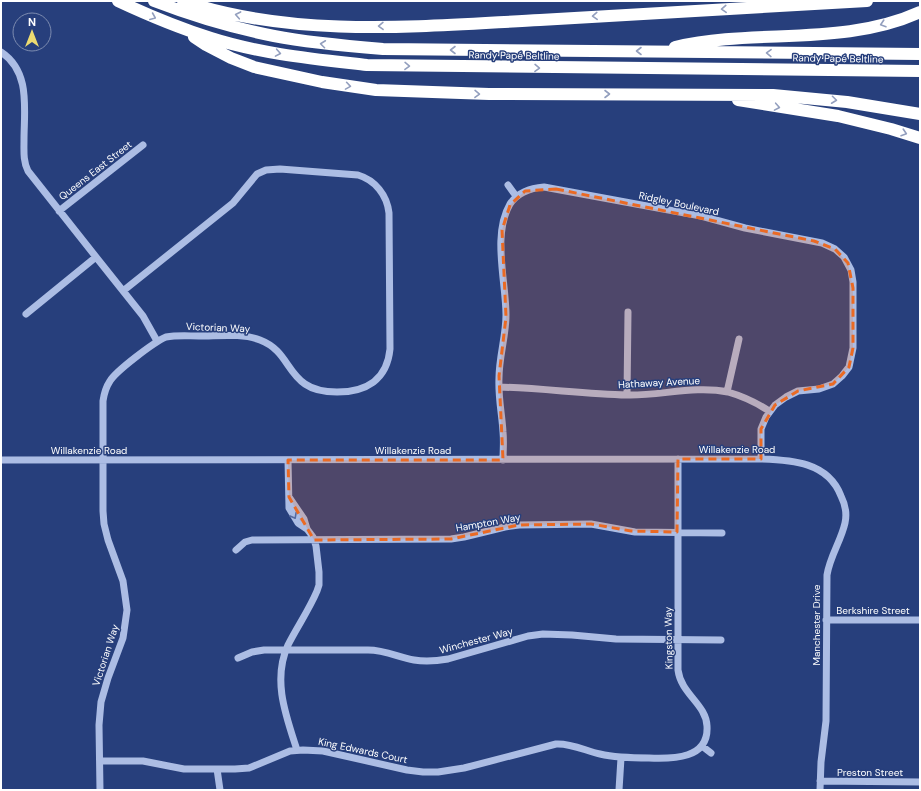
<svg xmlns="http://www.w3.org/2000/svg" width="921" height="791" font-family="'DM Sans',sans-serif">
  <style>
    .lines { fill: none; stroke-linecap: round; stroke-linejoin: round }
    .minor { stroke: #acbde4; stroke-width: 7 }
    .highway { stroke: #fff; stroke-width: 12 }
    .oneway { stroke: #939fbe }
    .oneway2 { stroke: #566ba0 }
    .marked { fill: #ea6a24; fill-opacity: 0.2; stroke: #ea6a24; stroke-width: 3; stroke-dasharray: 8 5; stroke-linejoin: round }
    .labels { text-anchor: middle; stroke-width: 3; stroke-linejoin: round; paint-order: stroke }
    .street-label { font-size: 10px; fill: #fff; stroke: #273f7c }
  </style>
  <rect width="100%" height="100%" fill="#273f7c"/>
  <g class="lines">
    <path class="minor" d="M1,52C31,72 24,109 24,140C24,151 23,161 28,171L96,257
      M508,185L516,196
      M59,211L143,145
      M26,314L96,257L143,316L157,341
      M499,387C541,388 584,394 627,395C660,396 695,385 728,392C742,396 757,403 769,411
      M727,392L739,339
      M627,395L628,312
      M1,460L761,459C792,460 828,462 841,496C845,504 847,514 845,523C841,541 830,556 827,575L826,721L821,762L820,790
      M288,460L289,508L298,523L307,529
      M503,460C503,451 504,442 503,432C502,414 498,397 499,378C499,357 506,336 506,315C506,281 492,235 510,204C518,192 530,188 544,187L701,216L745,228L822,243L835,249L844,257L851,270L853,282V348L849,367L842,376L833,384L819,389L798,391L786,397L775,405L766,417L761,429V459
      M289,497L304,519L307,529L313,537L316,546L319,572V585L317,591C309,610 297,627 288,645C272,680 286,716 297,750
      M236,550L245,542L252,540L451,539L464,537L505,527L519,525L591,524L635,532L722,533
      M826,620H920
      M238,658L252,652L264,650H368C385,650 398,657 414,660C425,662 437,661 448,659L528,636L543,634L572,635L616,639L721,640
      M702,746L711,753
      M100,761H143L184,769H235L249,768L290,751L303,750L323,751L407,770L423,772H438L464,768L556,744C571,743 586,751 600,754C617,758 633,758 649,758C673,759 709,759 707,726C706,704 681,694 678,670V459
      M217,769L220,790
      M820,781L920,782
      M100,790L99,725L101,702L108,678L123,638L127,610L123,581L108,540L104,524L103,511V401C104,394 106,387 110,381C116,371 154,342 166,337C177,335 188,336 199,336C219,336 242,333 260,340C286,350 286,371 305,384C315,391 326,392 337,392C366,392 387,380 390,349L389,213C387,195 375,180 358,175L280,169L266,170L257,174L233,203L123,291
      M619,790L621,758"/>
    <path class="highway" d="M118,1C148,15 179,28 211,38C261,54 315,59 367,65L920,71
      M154,1C193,16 233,28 274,36C310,43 346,46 383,49L920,54
      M183,1C298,39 422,26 540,20C649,13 758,7 867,1
      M194,37L206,45L231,58L254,67L322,82L376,90L489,94L773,95L847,102L920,114
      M675,47C755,28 843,47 920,12
      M738,100L838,116L891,129L920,138"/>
  </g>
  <defs><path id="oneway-chevron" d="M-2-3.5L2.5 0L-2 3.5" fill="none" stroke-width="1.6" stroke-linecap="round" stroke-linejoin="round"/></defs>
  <g class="oneway">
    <use href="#oneway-chevron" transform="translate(724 9) rotate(177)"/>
    <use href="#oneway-chevron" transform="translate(238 15) rotate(-169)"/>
    <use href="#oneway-chevron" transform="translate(595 16) rotate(177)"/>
    <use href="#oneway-chevron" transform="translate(153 17) rotate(23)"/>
    <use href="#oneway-chevron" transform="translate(883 24) rotate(162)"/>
    <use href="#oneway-chevron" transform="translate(381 26) rotate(179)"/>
    <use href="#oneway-chevron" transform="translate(323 44) rotate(-173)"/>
    <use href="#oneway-chevron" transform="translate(453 50) rotate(-180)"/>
    <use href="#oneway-chevron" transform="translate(639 51) rotate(-180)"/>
    <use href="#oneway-chevron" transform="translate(278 53) rotate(10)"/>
    <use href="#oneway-chevron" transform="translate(769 53) rotate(-179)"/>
    <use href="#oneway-chevron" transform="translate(407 66) rotate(1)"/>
    <use href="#oneway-chevron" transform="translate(537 68) rotate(1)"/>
    <use href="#oneway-chevron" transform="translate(348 86) rotate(9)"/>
    <use href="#oneway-chevron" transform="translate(477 94) rotate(1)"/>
    <use href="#oneway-chevron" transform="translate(607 94)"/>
    <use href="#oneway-chevron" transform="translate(834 100) rotate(7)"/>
    <use href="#oneway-chevron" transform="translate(777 107) rotate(10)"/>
    <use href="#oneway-chevron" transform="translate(904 133) rotate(18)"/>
  </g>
  <use class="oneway2" href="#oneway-chevron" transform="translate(294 516) rotate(61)"/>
  <path class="marked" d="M556,189L814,241L835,249L848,263L853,288V348L849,367L833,384L798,391L775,405L761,429V459H678L677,532L631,531L591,524L519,525L451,539L314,540L289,497L288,460H503L499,376L506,317L502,230L510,205L525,191Z"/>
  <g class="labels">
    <g class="street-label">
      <text transform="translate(514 55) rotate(1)" y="4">Randy Papé Beltline</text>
      <text transform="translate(838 58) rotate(1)" y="4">Randy Papé Beltline</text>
      <text transform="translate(95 170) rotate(-38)" y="4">Queens East Street</text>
      <text transform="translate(679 203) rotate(12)" y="4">Ridgley Boulevard</text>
      <text transform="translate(218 327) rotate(2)" y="4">Victorian Way</text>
      <text transform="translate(659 382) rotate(-3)" y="4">Hathaway Avenue</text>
      <text x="737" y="453">Willakenzie Road</text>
      <text x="89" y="454">Willakenzie Road</text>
      <text x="413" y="454">Willakenzie Road</text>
      <text transform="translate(488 522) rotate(-10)" y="4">Hampton Way</text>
      <text x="873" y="614">Berkshire Street</text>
      <text transform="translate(816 625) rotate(-90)" y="4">Manchester Drive</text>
      <text transform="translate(668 638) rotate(-91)" y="4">Kingston Way</text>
      <text transform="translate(476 640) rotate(-15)" y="4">Winchester Way</text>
      <text transform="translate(105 655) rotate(-72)" y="4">Victorian Way</text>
      <text transform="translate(363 750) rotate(12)" y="4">King Edwards Court</text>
      <text x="870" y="776">Preston Street</text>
    </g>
  </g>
  <rect width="921" height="791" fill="none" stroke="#ffffff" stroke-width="4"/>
  <g transform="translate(32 32)"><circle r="19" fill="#273f7c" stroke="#7d8cb0"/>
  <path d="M0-3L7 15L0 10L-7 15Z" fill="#ecdb71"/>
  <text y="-6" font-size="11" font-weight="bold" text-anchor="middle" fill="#ffffff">N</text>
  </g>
</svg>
